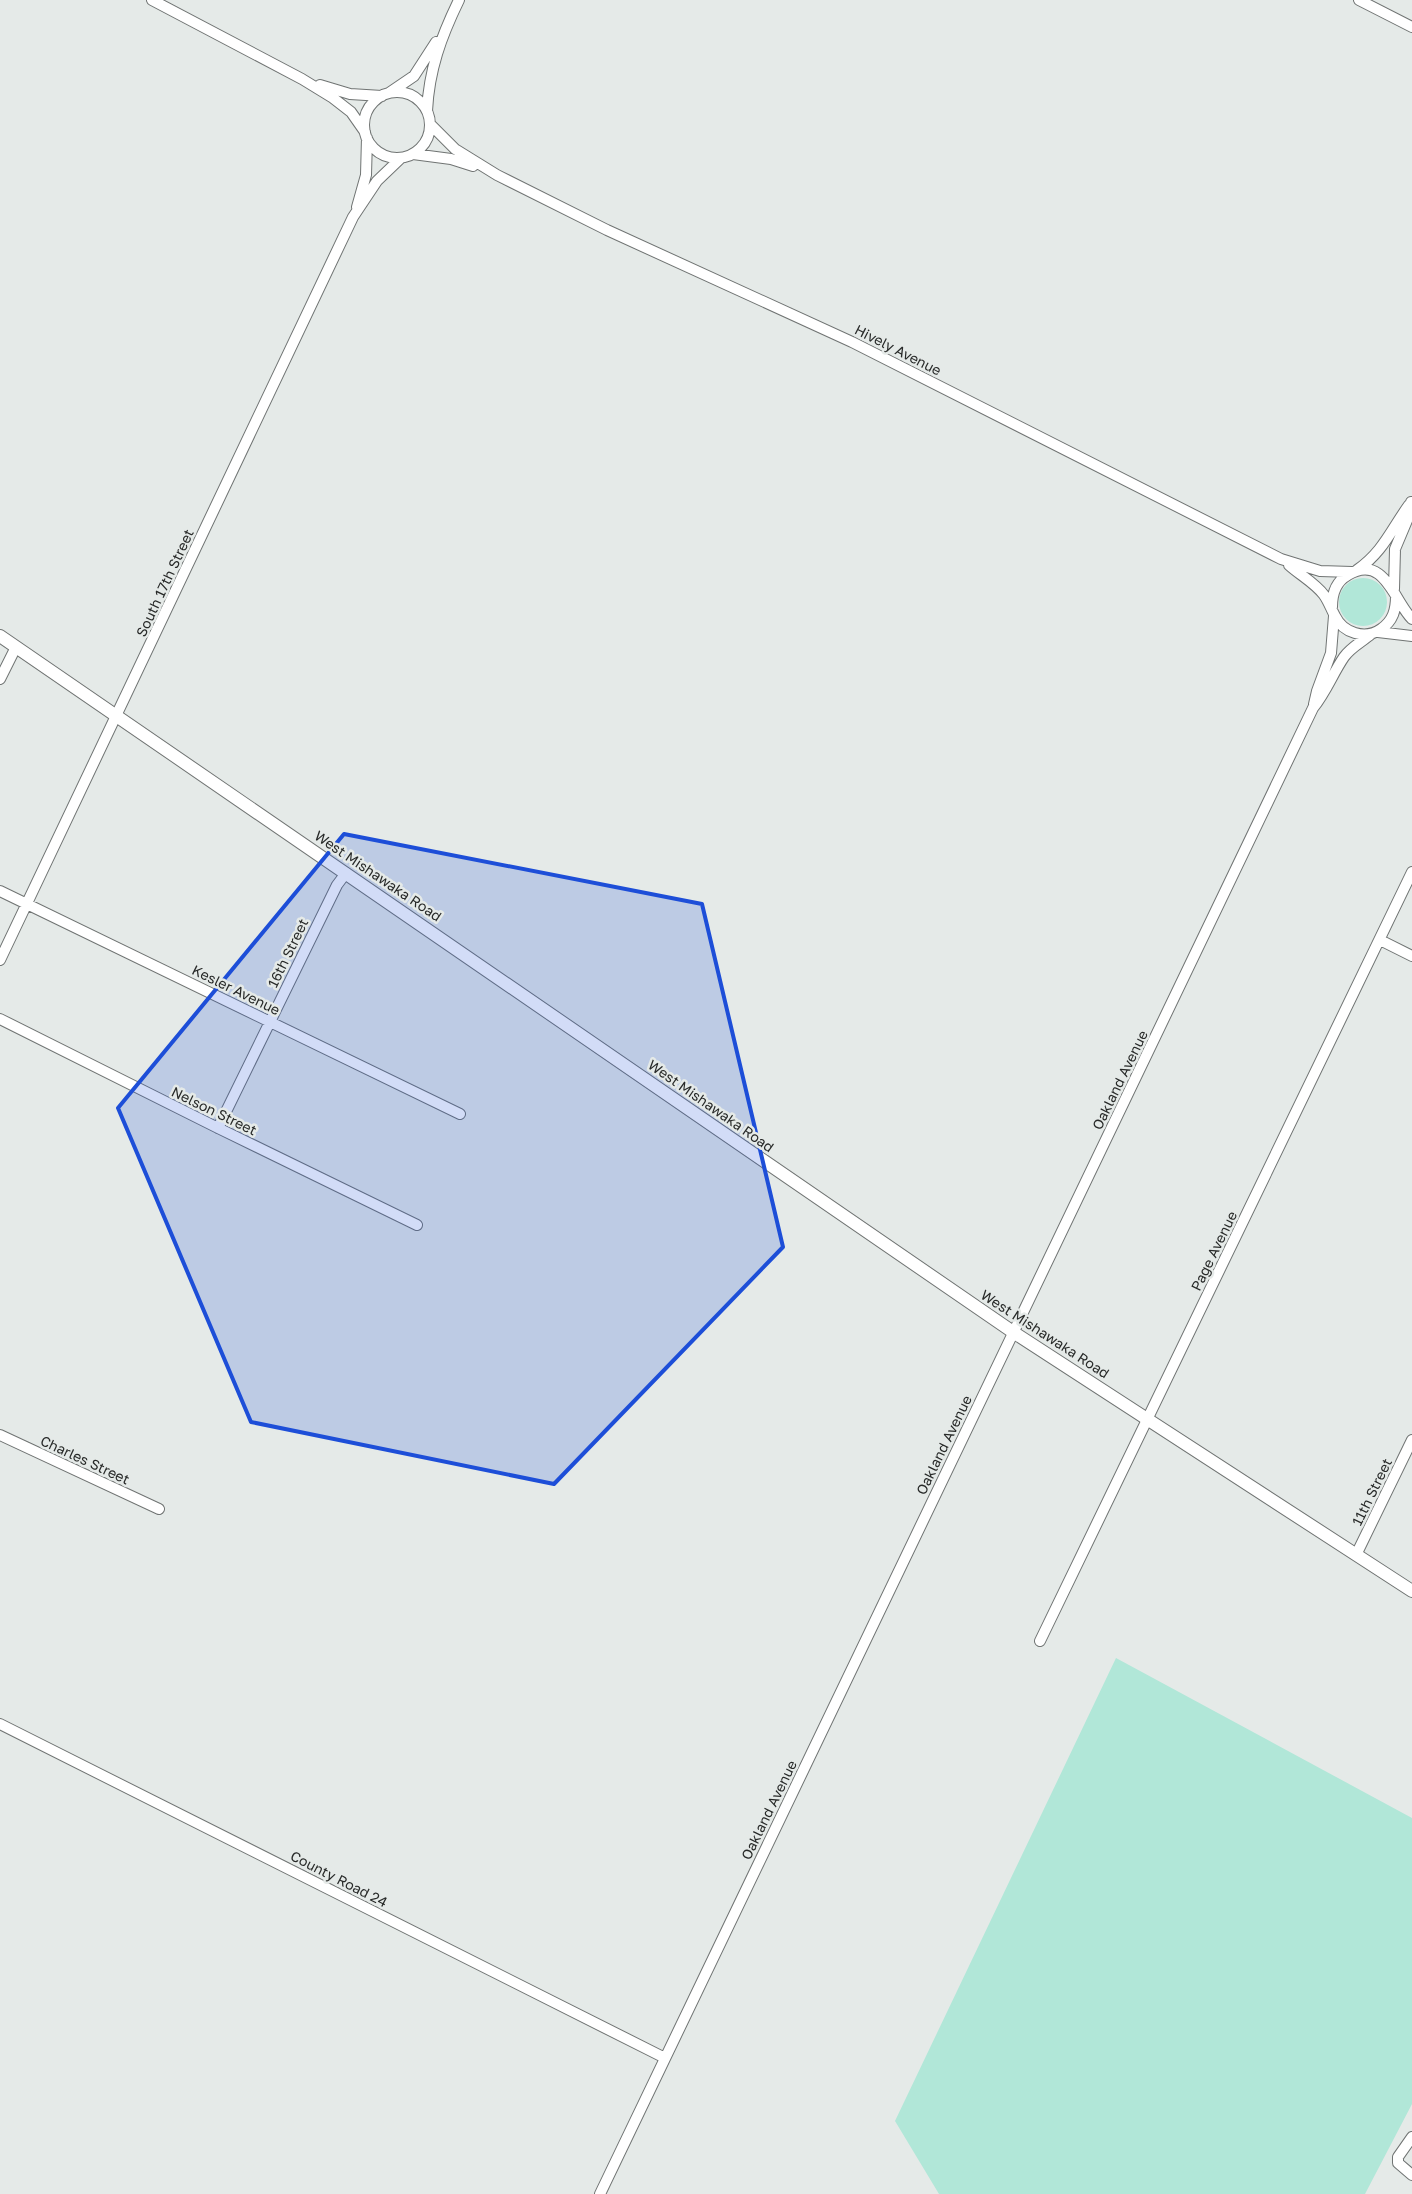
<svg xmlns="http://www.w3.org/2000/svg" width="1412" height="2194" font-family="'Golos Text',sans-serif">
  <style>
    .green { fill: #b1e7d8 }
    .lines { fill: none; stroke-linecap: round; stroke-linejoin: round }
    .minor-casing { stroke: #707473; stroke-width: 12 }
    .major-casing { stroke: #707473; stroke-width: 14 }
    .minor { stroke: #fff; stroke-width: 10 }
    .major { stroke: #fff; stroke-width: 12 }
    .marked { fill: #1d4ed8; fill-opacity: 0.2; stroke: #1d4ed8; stroke-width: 4; stroke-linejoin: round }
    .labels { text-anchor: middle; stroke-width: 5; stroke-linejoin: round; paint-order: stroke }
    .street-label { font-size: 14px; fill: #282a29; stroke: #e5eae8 }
  </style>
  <rect width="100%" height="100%" fill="#e5eae8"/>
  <path class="green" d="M1339 602a24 24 0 1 1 48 0a24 24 0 1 1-48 0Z
    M1116,1658L1412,1818V2104L1365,2194H939L895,2121Z"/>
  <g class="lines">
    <defs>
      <path id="minor" d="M152,0L302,79L333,98L351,112L365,132
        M1359,0L1412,27
        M320,85L350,94L382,96
        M364 125a33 33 0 1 1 66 0a33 33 0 1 1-66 0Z
        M389,93L414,76L436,42
        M427,111C429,70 441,37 459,0
        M430,124L455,149L497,175L607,230L852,342L1281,559L1320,571L1352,572
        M413,154L451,159L473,166
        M357,207L366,175L367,138
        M1289,565C1300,575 1315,583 1324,595C1329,602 1331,609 1335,616C1343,633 1365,640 1381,629C1393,621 1396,610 1396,596
        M1357,570C1383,552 1391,530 1409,505
        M1394,589L1395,549L1408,518L1411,502
        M1332,607C1332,594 1335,582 1348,575C1384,553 1394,601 1412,619
        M1378,632L1412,636
        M0,679L16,647
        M1314,704L1317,691L1331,653L1334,616
        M0,891L460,1114
        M1380,940L1412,956
        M0,960L353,217L377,181L401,158
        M0,1019L218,1128L417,1225
        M218,1128L337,885L346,873
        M0,1435L159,1509
        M1356,1555L1412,1440
        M1040,1641L1412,872
        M0,1724L665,2058
        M1412,2137L1398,2157V2163L1412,2175
        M600,2194L1313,708C1326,692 1333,673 1344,657C1351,647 1362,642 1371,634"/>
      <path id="major" d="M0,636L1013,1332L1412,1591"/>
    </defs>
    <use href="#minor" class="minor-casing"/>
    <use href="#major" class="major-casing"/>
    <use href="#minor" class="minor"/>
    <use href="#major" class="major"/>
  </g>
  <path class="marked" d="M344,834L702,904L783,1247L554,1484L251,1422L118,1108Z"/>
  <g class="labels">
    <g class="street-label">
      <text transform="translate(898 350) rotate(27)" y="5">Hively Avenue</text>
      <text transform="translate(165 583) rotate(-65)" y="5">South 17th Street</text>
      <text transform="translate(378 876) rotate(34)" y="5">West Mishawaka Road</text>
      <text transform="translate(288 953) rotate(-64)" y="5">16th Street</text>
      <text transform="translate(236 990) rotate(26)" y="5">Kesler Avenue</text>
      <text transform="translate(1120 1080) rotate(-64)" y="5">Oakland Avenue</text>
      <text transform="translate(711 1106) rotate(35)" y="5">West Mishawaka Road</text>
      <text transform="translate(214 1111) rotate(26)" y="5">Nelson Street</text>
      <text transform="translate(1214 1251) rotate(-64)" y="5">Page Avenue</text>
      <text transform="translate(1045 1334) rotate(33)" y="5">West Mishawaka Road</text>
      <text transform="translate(944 1445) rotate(-64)" y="5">Oakland Avenue</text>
      <text transform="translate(85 1460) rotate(25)" y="5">Charles Street</text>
      <text transform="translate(1372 1492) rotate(-64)" y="5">11th Street</text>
      <text transform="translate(769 1810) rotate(-64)" y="5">Oakland Avenue</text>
      <text transform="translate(339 1879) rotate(27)" y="5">County Road 24</text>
    </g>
  </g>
</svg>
